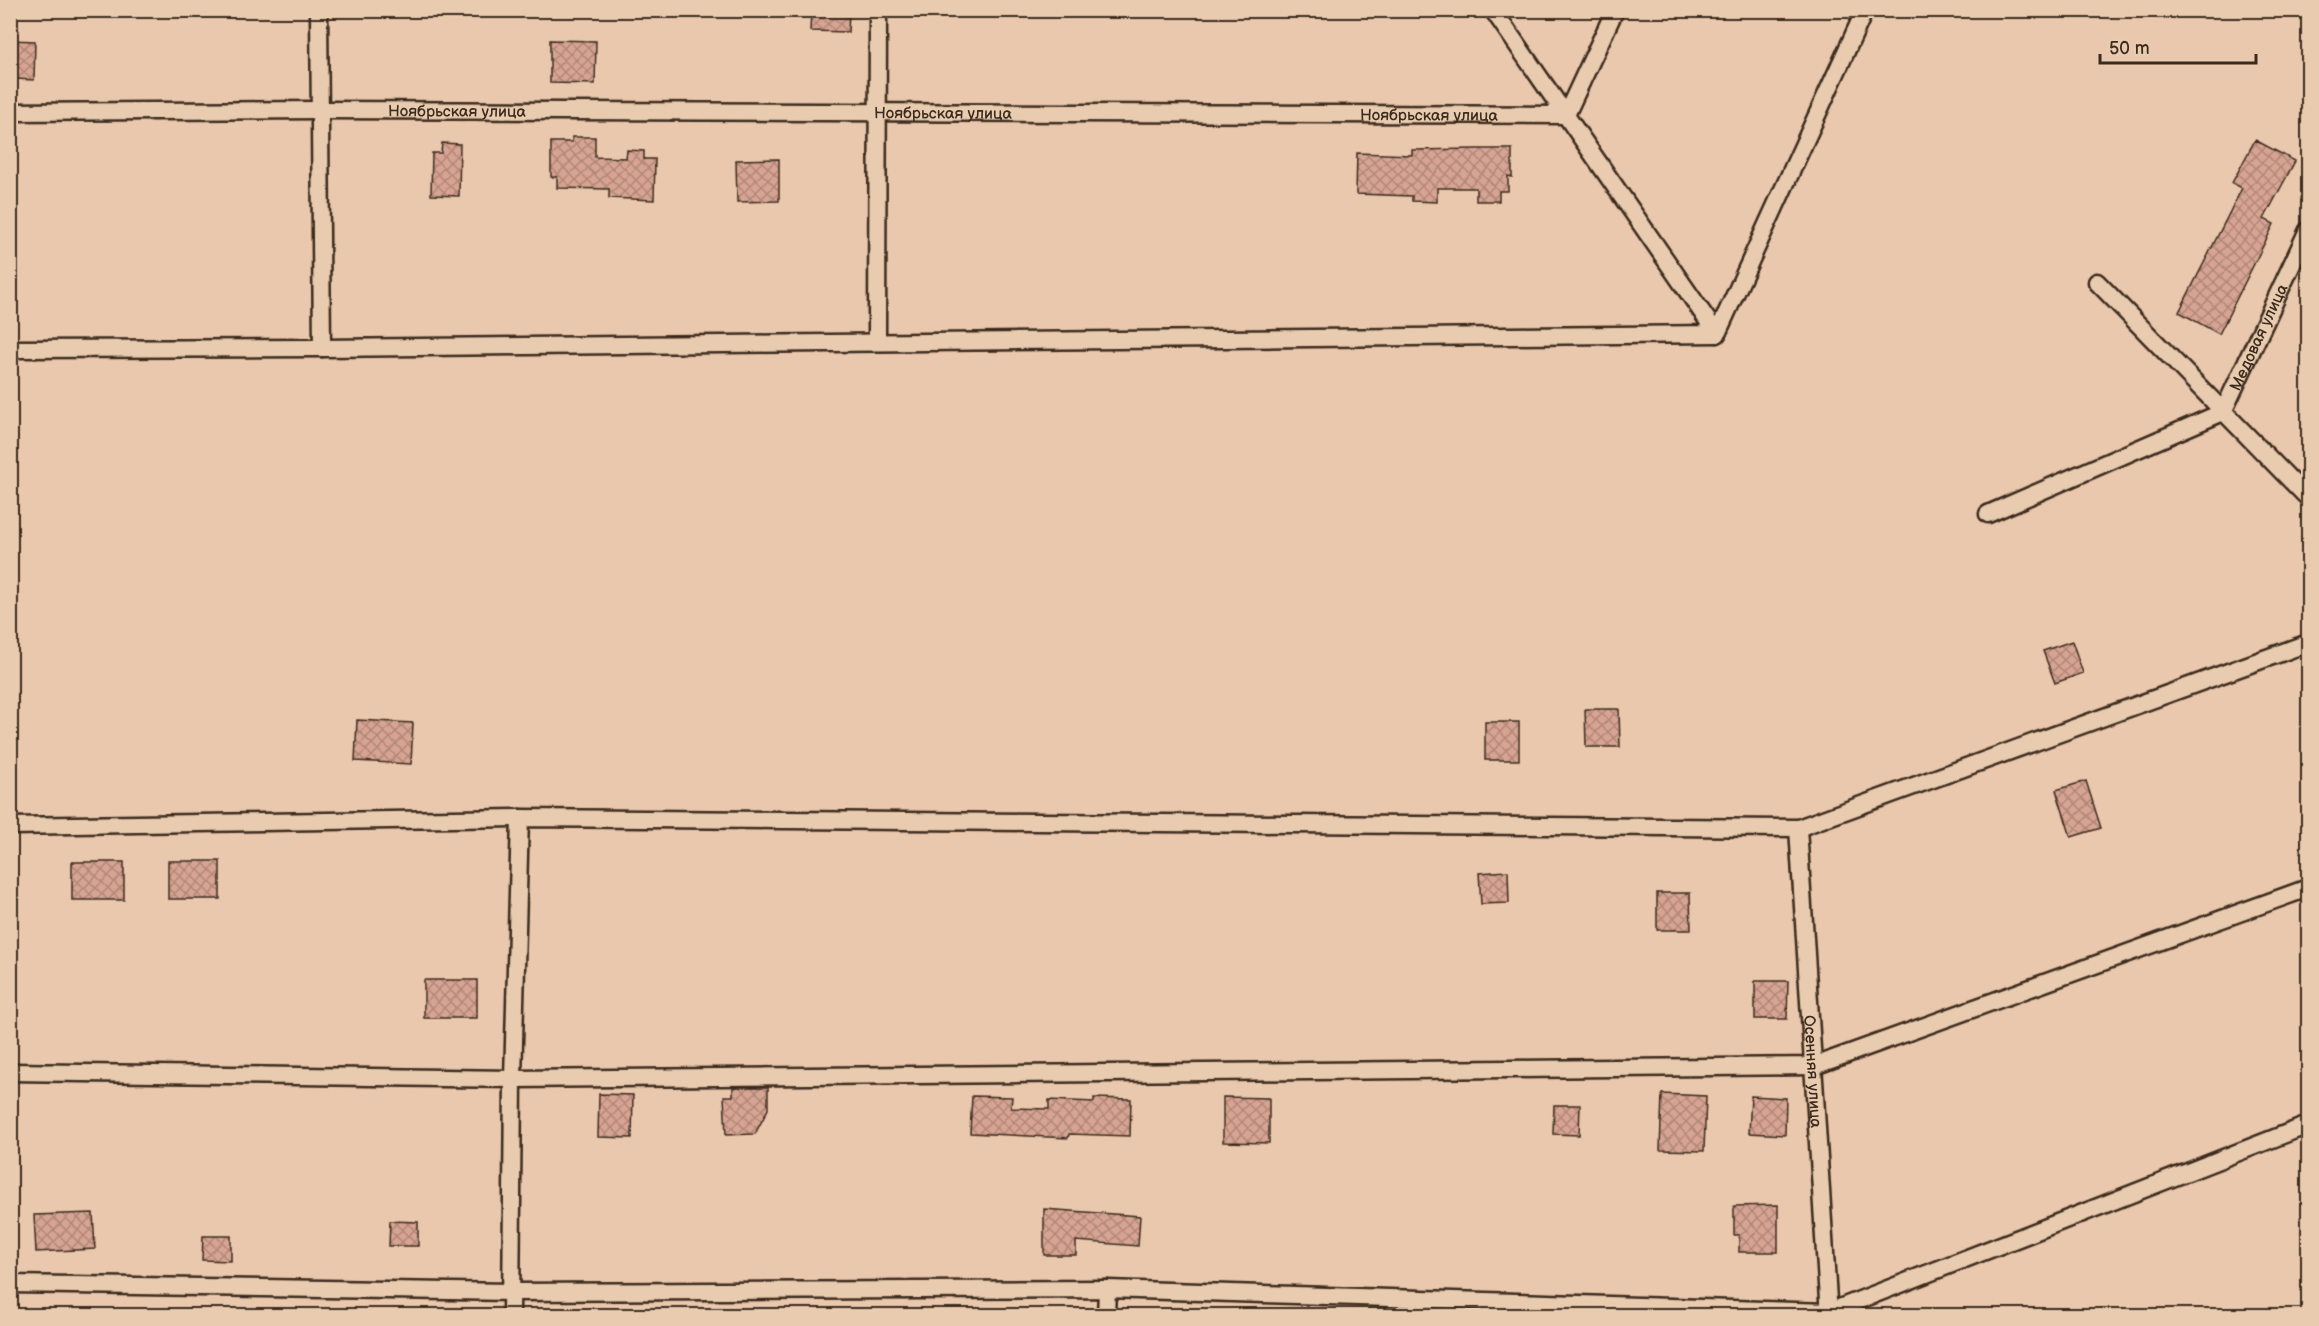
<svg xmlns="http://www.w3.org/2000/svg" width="2319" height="1326" font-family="'Balsamiq Sans',sans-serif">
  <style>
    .building { fill: url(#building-cross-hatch); stroke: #3b2a1e; stroke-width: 1.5 }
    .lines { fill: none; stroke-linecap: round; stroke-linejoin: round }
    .minor-casing { stroke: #3b2a1e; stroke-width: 21 }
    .minor { stroke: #e9ccaf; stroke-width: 16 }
    .labels { text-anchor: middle; stroke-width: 4.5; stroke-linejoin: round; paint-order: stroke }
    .street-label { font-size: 16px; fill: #3b2a1e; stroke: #e9ccaf }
  </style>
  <defs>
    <pattern id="building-cross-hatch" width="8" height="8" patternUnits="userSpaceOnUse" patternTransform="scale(1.5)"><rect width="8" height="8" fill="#d7a493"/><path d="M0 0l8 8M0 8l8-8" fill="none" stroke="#b08677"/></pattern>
  </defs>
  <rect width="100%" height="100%" fill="#eac8ad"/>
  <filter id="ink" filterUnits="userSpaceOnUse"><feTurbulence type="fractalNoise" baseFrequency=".0167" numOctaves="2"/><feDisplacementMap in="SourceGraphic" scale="12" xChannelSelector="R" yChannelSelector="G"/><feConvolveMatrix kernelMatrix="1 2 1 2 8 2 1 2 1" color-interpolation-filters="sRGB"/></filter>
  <g filter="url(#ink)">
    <path class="building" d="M811,11L849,12L848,32L810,31Z
      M10,40L35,41L34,80L16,79V69H10Z
      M550,40L596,41L595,84L550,83Z
      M572,137H595V157L626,158L627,150L644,151V159H655L654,200L609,198V189L557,188V177H551V142H572Z
      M2255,140L2295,161L2264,219L2274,224L2219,334L2179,312L2242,188L2232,183Z
      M442,143L460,144L459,196L431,195L432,153H441Z
      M1476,149H1512V177L1508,176V191H1499V201H1476V188H1437V202L1412,201V196L1356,194L1357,153L1412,155V150Z
      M779,159V201L737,202L736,160Z
      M2072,641L2083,673L2055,683L2043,651Z
      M1585,709H1619L1620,747H1586Z
      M357,720L413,723L411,764L355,761Z
      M1485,722H1519V760H1485Z
      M2086,781L2101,828L2071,837L2056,790Z
      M168,861H220V899H168Z
      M72,862H124V900H72Z
      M1508,871L1509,903L1481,904L1479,873Z
      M1657,893H1690L1691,930H1657Z
      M424,980H477V1018H424Z
      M1755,981H1788L1787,1019H1755Z
      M733,1087H768V1109L755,1134L726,1135L724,1096H733Z
      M599,1094L633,1095L632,1138L598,1137Z
      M1662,1094L1706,1096L1704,1151L1660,1150Z
      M972,1096L1012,1097L1011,1108L1049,1109V1100L1094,1102V1098L1131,1099L1130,1136L1069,1134L1068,1138L970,1133Z
      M1751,1096L1786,1098L1785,1135L1749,1133Z
      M1223,1097L1269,1098V1143L1223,1142Z
      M1554,1105H1580L1579,1135L1553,1134Z
      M1778,1205V1252H1739V1235H1734V1206Z
      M1044,1209L1140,1216L1138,1246L1076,1241V1255H1044Z
      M93,1213L95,1249L36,1252L34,1215Z
      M390,1221L418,1222V1246H389Z
      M203,1236H231V1261L202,1260Z"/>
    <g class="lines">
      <defs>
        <g id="minor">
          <path d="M319,10L322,348L1717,334L1493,10"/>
          <path id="s1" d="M10,112L320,110L1566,115L1615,10"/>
          <path d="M2097,282L2308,498"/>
          <path d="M1717,334L1865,10"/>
          <path d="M877,342L878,10"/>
          <path d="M10,349L322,348"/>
          <path id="s2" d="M1988,514L2223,412L2308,230"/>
          <path d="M10,826L520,818L1798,828L2308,643"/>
          <path id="s3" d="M1798,828L1829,1316"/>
          <path d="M10,1072L513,1079L1814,1066L2308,888"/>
          <path d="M10,1284L512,1292L1107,1289L1829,1312L2308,1125"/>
          <path d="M511,1316L513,1079L520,818"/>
          <path d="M1106,1316L1107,1289"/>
        </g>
      </defs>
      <use href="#minor" class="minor-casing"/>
      <use href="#minor" class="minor"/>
    </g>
  </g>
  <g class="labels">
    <g class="street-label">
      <text dy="6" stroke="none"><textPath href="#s1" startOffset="447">Ноябрьская улица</textPath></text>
      <text dy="6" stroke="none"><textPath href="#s1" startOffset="933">Ноябрьская улица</textPath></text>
      <text dy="6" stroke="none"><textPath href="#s1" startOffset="1419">Ноябрьская улица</textPath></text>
      <text dy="6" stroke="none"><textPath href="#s2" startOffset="339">Медовая улица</textPath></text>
      <text dy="6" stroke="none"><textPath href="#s3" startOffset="244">Осенняя улица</textPath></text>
    </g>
  </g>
  <rect width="2319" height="1326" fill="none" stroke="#e9ccaf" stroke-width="36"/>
  <rect x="18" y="18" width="2283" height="1290" fill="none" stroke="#3b2a1e" stroke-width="2" filter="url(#ink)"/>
  <path d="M2100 54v9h156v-9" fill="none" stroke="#3b2a1e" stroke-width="3"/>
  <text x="2109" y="54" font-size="18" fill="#3b2a1e" stroke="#e9ccaf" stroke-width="4.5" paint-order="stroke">50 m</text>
</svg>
